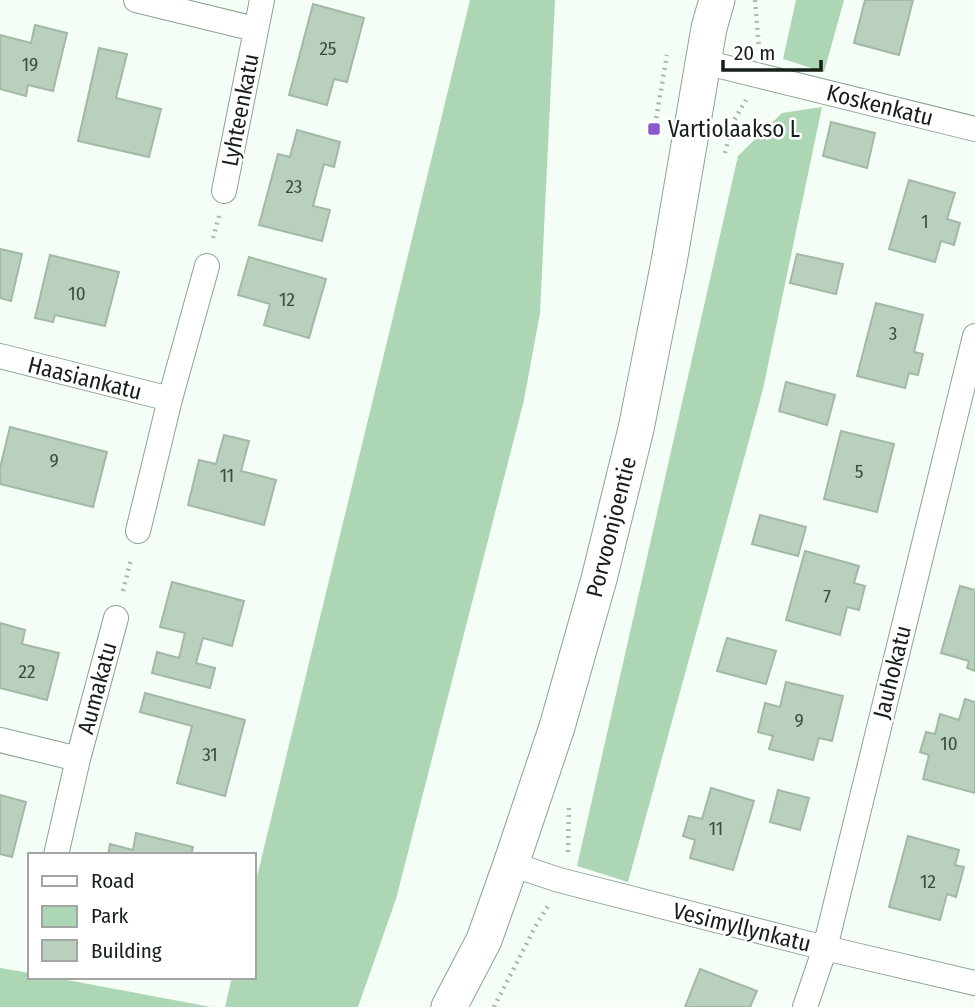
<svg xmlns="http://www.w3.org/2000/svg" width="975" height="1007" font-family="'Fira Sans Condensed',sans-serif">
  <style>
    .green { fill: #add6b5 }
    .building { fill: #b8d0bd; stroke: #a1b9a6; stroke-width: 2 }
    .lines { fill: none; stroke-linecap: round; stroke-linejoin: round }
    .street-casing { stroke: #8ca390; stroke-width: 26 }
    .secondary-casing { stroke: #8ca390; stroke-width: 37 }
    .path { stroke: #adb6af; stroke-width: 4.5; stroke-dasharray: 2 5; stroke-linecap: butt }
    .street { stroke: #fff; stroke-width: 24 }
    .secondary { stroke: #fff; stroke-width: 35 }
    .poi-dot { fill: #8c58d0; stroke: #fff; stroke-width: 2.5 }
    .labels { text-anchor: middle; stroke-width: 5; stroke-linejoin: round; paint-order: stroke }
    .number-label { font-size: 19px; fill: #3e4b41 }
    .street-label { font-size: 23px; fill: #161f18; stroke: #fff }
    .poi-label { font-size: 23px; fill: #161f18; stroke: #fff; text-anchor: start }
  </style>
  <rect width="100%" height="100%" fill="#f5fef6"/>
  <path class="green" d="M470,0H555L540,313L524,400L396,899L358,1007H225L232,977H254V889Z
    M796,0H844L824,72L783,59Z
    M822,107L763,389L628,882L577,866L738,156L782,113Z
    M0,968L30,973V977H51L211,1007H0Z"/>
  <path class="building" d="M865,0H913L899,55L854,43Z
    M313,4L364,18L347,82L334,79L327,105L289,95Z
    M35,25L67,33L53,91L28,85L26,96L0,89V35L31,43Z
    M99,48L127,54L116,98L161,109L149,157L78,141Z
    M831,122L875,133L867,168L823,156Z
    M297,130L340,142L334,167L324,164L313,206L330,210L322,241L259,225L278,154L290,157Z
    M909,180L955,193L947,219L960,223L954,245L941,241L935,262L889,249Z
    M0,249L22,254L11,301L0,298Z
    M797,254L843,264L836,294L790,283Z
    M50,255L119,272L105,326L55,315L53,322L35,318Z
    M249,257L326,279L309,338L264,325L270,304L238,295Z
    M876,303L923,315L914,352L923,354L918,375L909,373L905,388L857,376Z
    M786,382L835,395L827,425L779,411Z
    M10,427L107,452L93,507L0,484V468Z
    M841,431L894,444L877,512L824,499Z
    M224,435L249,441L241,471L276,480L264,525L188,505L199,460L216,464Z
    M760,515L806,527L798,556L752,544Z
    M805,551L859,566L854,583L865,586L859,610L847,607L840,635L786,620Z
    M172,582L244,601L232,646L203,638L196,663L215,668L210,688L152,673L157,652L179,658L185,633L160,627Z
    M960,586L975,590V671L967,668L969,661L941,653Z
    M0,623L25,630L22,644L59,653L47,700L0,688Z
    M727,638L776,651L766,684L717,671Z
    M786,682L843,696L832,741L819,738L813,760L769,749L773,736L758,732L765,703L780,707Z
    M145,693L245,720L225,796L177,783L192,726L140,712Z
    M965,699L975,702V793L923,779L929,755L920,752L926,732L935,734L940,714L959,720Z
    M711,788L754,801L733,870L690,858L695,840L683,836L689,816L702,819Z
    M778,790L809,798L800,830L770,822Z
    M0,795L26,802L12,857L0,854Z
    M136,833L193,847L191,855H108L110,844L133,850Z
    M908,836L959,850L955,865L964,867L956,897L947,894L940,920L889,907Z
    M700,969L757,991L750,1007H685Z"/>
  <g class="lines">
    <defs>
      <path id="street" d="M136,0L255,29
        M704,62L975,129
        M224,191L262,0
        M0,356L170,399
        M138,531L170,399L207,266
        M0,740L78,759
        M56,855L78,759L116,618
        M511,864L559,880L825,948L975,983
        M805,1007L825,948L975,336"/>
      <path id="secondary" d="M449,1007L484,940L511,864L557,727L599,579L636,429L669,262L709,28L717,0"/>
    </defs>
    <use href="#street" class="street-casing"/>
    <use href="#secondary" class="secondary-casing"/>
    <path class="path" d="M755,0L759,48
      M655,125L667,55
      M725,153L733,122L746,100
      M213,238L219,216
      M123,591L131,559
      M568,852L569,805
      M494,1007L534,929L548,906"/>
    <use href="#street" class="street"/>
    <use href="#secondary" class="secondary"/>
  </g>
  <rect class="poi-dot" x="647" y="122" width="14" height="14" rx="3.5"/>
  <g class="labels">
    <g class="number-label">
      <text x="328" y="55">25</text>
      <text x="30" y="71">19</text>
      <text x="294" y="193">23</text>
      <text x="925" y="228">1</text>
      <text x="77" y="300">10</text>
      <text x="287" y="306">12</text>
      <text x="893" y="340">3</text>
      <text x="54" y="467">9</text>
      <text x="859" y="478">5</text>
      <text x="227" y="482">11</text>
      <text x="827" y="603">7</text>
      <text x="27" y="678">22</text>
      <text x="799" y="727">9</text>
      <text x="949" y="750">10</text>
      <text x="210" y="761">31</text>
      <text x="716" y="835">11</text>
      <text x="928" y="888">12</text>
    </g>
    <g class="street-label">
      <text transform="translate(880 105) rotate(14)" y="8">Koskenkatu</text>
      <text transform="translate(240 110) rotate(-79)" y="8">Lyhteenkatu</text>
      <text transform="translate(85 378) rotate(14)" y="8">Haasiankatu</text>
      <text transform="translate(611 527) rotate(-76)" y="8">Porvoonjoentie</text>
      <text transform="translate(892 672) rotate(-76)" y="8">Jauhokatu</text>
      <text transform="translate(97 688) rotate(-75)" y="8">Aumakatu</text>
      <text transform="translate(742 927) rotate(14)" y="8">Vesimyllynkatu</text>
    </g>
    <g class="poi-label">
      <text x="668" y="137">Vartiolaakso L</text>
    </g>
  </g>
  <rect x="28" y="853" width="228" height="126" fill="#ffffff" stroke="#a2a5a3" stroke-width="2"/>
  <rect x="42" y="876" width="35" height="10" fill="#ffffff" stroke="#a2a5a3" stroke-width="2"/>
  <text x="91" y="888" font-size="21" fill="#161f18">Road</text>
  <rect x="42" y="906" width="35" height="21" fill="#add6b5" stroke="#a2a5a3" stroke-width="2"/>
  <text x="91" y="923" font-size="21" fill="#161f18">Park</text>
  <rect x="42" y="940" width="35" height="21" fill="#b8d0bd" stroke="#a2a5a3" stroke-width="2"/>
  <text x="91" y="958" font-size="21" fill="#161f18">Building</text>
  <path d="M723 60v10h98v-10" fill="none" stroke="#161f18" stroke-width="3.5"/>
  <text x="734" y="60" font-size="21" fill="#161f18" stroke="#ffffff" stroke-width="5" paint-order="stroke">20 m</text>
</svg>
